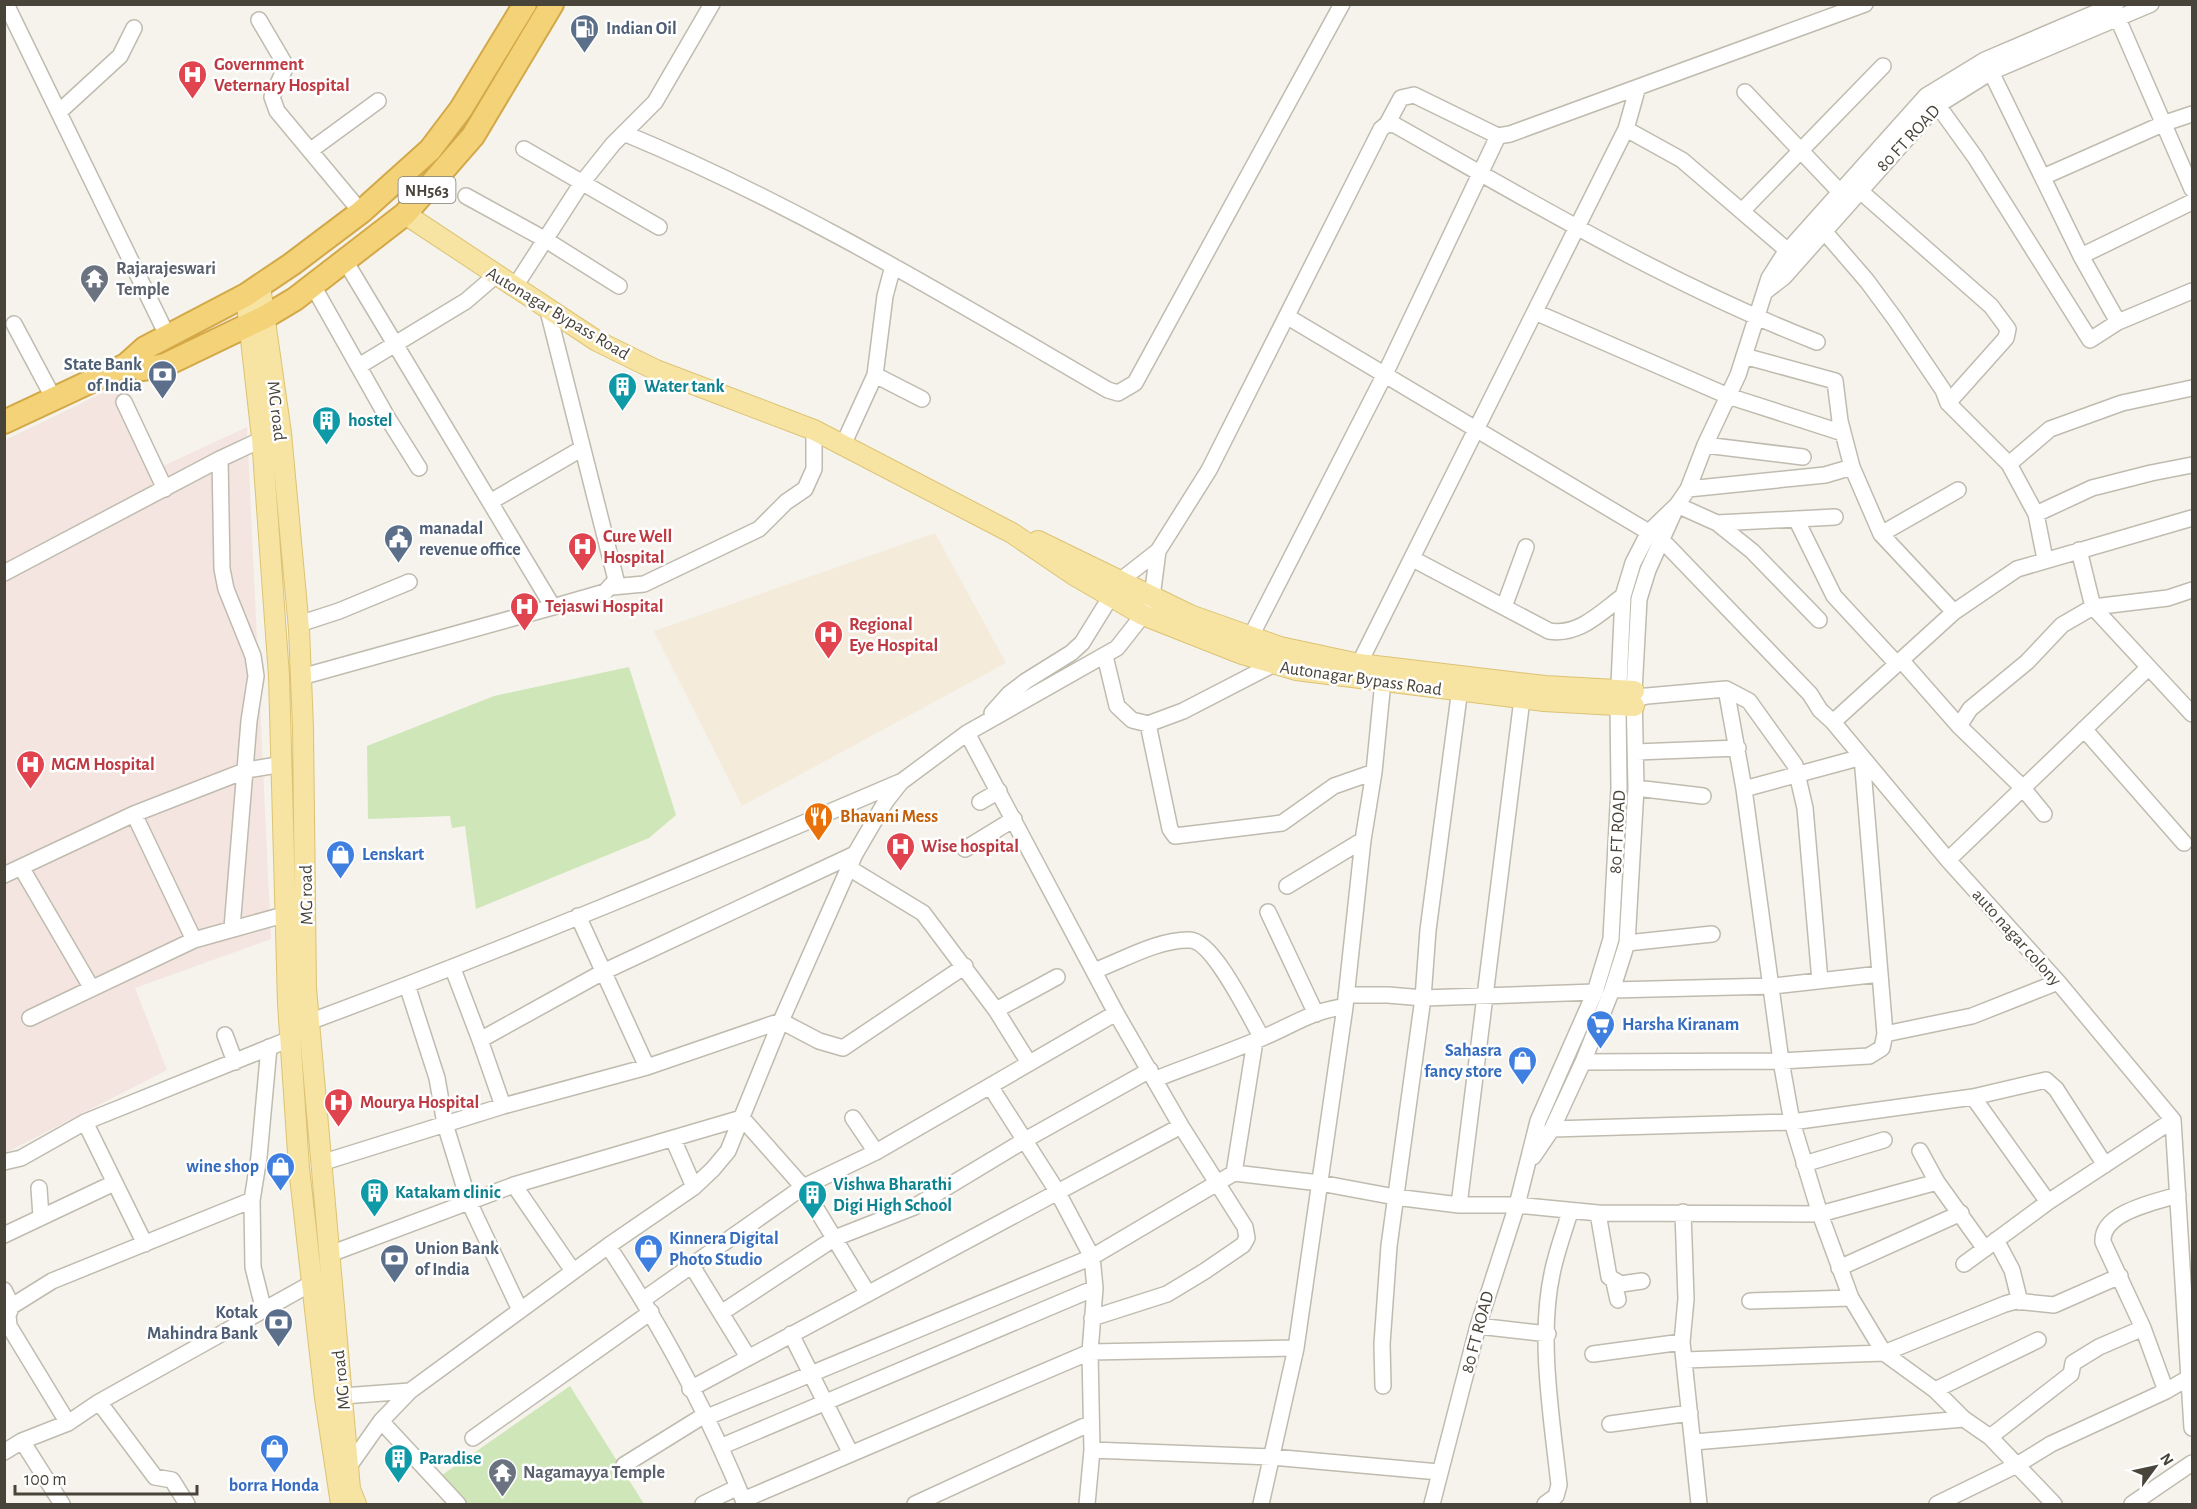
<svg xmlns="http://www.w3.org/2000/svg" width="2197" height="1509" font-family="'Alegreya Sans',sans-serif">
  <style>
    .commercial { fill: #f4ebda }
    .medical { fill: #f4e5e1 }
    .green { fill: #cfe6b8 }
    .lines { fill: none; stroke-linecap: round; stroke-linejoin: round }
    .minor-casing { stroke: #c0bbaf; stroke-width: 18 }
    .major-casing { stroke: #dcc373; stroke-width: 22 }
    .highway-casing { stroke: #d3a848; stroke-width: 26 }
    .minor { stroke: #fff; stroke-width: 15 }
    .major { stroke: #f7e4a3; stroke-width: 20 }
    .highway { stroke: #f4d278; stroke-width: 22 }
    .labels { text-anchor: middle; stroke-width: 5; stroke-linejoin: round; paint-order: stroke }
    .shield { fill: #fff; stroke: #807c75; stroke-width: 1.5 }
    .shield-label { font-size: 16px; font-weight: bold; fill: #49443a }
    .service-label { font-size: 18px; font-weight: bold; fill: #4e5e75; stroke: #fff; text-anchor: start }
    .health-label { font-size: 18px; font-weight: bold; fill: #be3a42; stroke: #fff; text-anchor: start }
    .street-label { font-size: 18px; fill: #49443a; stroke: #fff }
    .worship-label { font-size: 18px; font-weight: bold; fill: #5b616d; stroke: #fff; text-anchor: start }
    .culture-label { font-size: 18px; font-weight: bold; fill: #0d838f; stroke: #fff; text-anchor: start }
    .food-label { font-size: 18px; font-weight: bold; fill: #c56008; stroke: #fff; text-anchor: start }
    .shop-label { font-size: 18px; font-weight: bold; fill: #366cbe; stroke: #fff; text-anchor: start }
  </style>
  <rect width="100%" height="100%" fill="#f5f3ec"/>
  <path class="commercial" d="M935,533L1006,663L742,806L654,631Z"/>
  <path class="medical" d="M123,383L161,467L247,427L271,939L135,988L167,1070L5,1153V440Z"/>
  <path class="green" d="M629,667L676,815L649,838L476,909L465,826L452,828L450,816L368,819L367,746L494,696Z
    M570,1386L644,1504H459L442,1475Z"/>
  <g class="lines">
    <defs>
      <path id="minor" d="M6,4L167,335
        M2118,19L2192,189
        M259,20L286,66L272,97L277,111L361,212
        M1991,72L2081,256L2118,322
        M1745,92L1840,192
        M1935,107L1944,114L1975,157L2090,340L2118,322L2192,291
        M59,112L120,56L134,28
        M1387,124L1401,98L1414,95L1498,136L1510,134L1865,4
        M1626,129L1682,160L1788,251
        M626,134C795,204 951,299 1108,390L1118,393L1135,383L1342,4
        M524,149L659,227
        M311,150L378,101
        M2043,177L2165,123L2192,114
        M1859,190L1991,306L2008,329L2006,338L1948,403
        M466,196L546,240L619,286
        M1742,211L1883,66
        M1823,230L1867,281L1895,319L1943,390L1948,403L2009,464L2036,514L2045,559
        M2081,256L2192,202
        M344,259L553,607L605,592L616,580L548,311
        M312,284L387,417L419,468
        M514,288L581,184L613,144L655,102L712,4
        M1766,291L1784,277L1935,107L1991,72L2151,4
        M1535,312L1728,396L1843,433
        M1288,317L1662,540L1810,694L1820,710L1833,722L1948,860L2058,982L2173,1120L2192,1428
        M14,324L54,399
        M1744,356L1835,381L1840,421L1852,467L1881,534L1954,612
        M359,366L466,301L495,276
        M875,375L922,399
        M124,402L165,489
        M843,445L875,375L885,296L893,266
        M1705,445L1803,457
        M220,459L222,569L226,589L253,656L256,676L249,721L232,928
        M2009,464L2050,429L2122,403L2192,388
        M1688,489L1825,475L1852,467
        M490,502L581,449
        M1677,505L1717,523L1752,551L1819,620
        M2036,514L2092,488L2151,473L2192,465
        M1796,519L1834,596L1897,664
        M1717,523L1835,517
        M1881,534L1958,490
        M2079,550L2093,607L2192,714
        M1413,559L1549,631C1579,636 1600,613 1623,596
        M4,573L220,459L269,436
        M612,587L644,584L759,529L786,502L805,489L814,469V430
        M1504,607L1526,547
        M299,624L339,611L409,582
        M1247,644L1385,374L1498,136
        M1105,656L1117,706L1132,720L1148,724L1183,711L1272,665
        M1901,660L1959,726L2022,787L2044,814
        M1359,664L1626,129L1637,90
        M301,677L553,607
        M1726,689L1744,789L1781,1061L1792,1122L1820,1214L1851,1298L1884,1353L1935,1390L1964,1419L1990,1437L2054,1504
        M1634,706L1641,697L1647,696L1726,689L1749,701L1795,765L1805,808L1820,981
        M992,713L1009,694L1026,681L1071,653L1082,643L1121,580L1158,551L1209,470L1381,129L1387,124L1395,125C1533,203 1669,284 1817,342
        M1833,722L1954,612L2017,569L2192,518
        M1148,724L1170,829L1175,836L1282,823L1334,786L1374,772
        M1959,726L1970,709L2027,662L2062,625L2093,607L2168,598L2192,590
        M2084,729L2184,843
        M967,733L1116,1013L1181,1126L1245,1227L1247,1238L1243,1245L1205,1271L1167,1294L1092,1318
        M1636,752L1738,748
        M1636,788L1703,796
        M980,802L999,791
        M134,814L194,940
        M965,849L1014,819
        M1948,860L2148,668
        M21,867L91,987
        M849,868L923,913L996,1010L1029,1063
        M4,875L134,814L247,770L283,764
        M1287,886L1363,840
        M1268,912L1316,1014
        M578,916L647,1067
        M1627,943L1712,934
        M453,969L480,1040
        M1094,971C1123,960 1159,939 1190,940C1214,941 1250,1018 1262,1038
        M407,985L437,1078L445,1124L469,1202L520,1310
        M1612,990L1773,986L1880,974
        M1346,995H1388L1423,998L1595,992
        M996,1010L1057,977
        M30,1018L194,940L294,912
        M1885,1034L1972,1016L2058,982
        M225,1035L235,1062
        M1583,1062L1781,1061L1869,1056L1882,1048L1885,1034L1862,757L1744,789
        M1156,1079C1191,1065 1227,1053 1262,1038C1289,1027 1315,1009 1345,1007
        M1973,1097L2048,1202
        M503,1106L480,1040L603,972L855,854
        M853,1118L876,1152
        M85,1122L145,1244
        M1552,1129L1792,1122L1973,1097L2046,1080L2056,1089L2105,1165
        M673,1139L694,1187
        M1920,1151L1937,1182L1985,1249
        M1533,1157L1552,1129L1583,1062L1612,990L1627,943L1636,788L1634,691L1639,599L1648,570L1675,510
        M4,1162L21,1158L85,1122L290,1039L309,1022C508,948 704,866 900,782
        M321,1163L503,1106L647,1067L781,1021L819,1041L843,1048L965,966
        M1804,1164L1884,1140
        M1234,1173L1255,1041
        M514,1185L573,1271
        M39,1188L41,1217
        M1459,1205L1522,699
        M1683,1212L1686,1299L1682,1342L1699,1504
        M1598,1213L1609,1277L1621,1284L1642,1281
        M4,1235L114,1183
        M1996,1240L2012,1270L2020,1302
        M608,1246C661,1325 709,1416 745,1504
        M330,1254L514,1185L742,1118L803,1187L867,1292
        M1964,1264L2048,1202L2173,1120
        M692,1266L748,1357
        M1839,1268L1961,1213
        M1614,1282L1618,1300
        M4,1290L12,1306
        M644,1299L803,1187L876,1152L990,1086
        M1750,1301L1851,1298
        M264,1311L253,1267L252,1200L259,1157L269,1047
        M721,1313L835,1238L914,1207L1025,1140L1150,1070
        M1478,1326L1548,1334
        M791,1334L851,1454
        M1593,1354L1682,1342
        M1684,1360L1884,1353L2005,1304L2016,1301L2054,1305L2120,1276
        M1383,1386L1382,1344L1389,1246L1423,998L1428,930L1461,681
        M690,1389L1181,1126
        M1935,1390L2038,1340
        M2166,1391L2143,1328L2103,1242C2101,1212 2156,1202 2178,1195
        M343,1396L410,1391
        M99,1402L155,1477L172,1480L187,1504
        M705,1418L1092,1257L1234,1173L1320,1183L1395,1197L1459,1205H1517L1598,1213L1820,1214L1937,1182
        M381,1421L458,1504
        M68,1423L9,1326L8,1315L12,1306L52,1281L252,1200
        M1610,1424L1690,1413
        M1990,1437L2071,1374L2073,1363L2099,1347L2143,1328
        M473,1438L651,1312
        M22,1441L62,1504
        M1694,1442L1964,1419
        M720,1447L1095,1288
        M1092,1450L1272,1457L1439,1472
        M4,1452L22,1441L68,1423L99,1402L312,1283
        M624,1465L703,1416
        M345,1472L381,1421L410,1391L608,1246L694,1187L713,1169L728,1151L781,1021L855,854L886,801L901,782L967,733L1117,648L1143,615L1152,597L1158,551
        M743,1500L1090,1352L1296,1348
        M703,1504L738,1487
        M915,1504L1091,1423
        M1087,1504L1092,1450L1090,1352L1095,1288L1092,1257L1057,1191L990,1086L1116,1013
        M1261,1504L1296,1348L1345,1007L1363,840L1374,772L1384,671
        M1432,1504L1478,1326L1517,1205L1538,1121L1595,992L1611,939L1619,788L1618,706L1623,596L1633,563L1649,532L1677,505L1688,489L1705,445L1738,375L1769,278L1783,256L1926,96L1985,60L2116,4
        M1545,1504L1556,1496L1559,1485C1552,1419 1538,1339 1552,1274C1556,1253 1564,1232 1570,1212
        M1937,1504L2017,1465L2051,1444L2166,1391L2190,1377
        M2132,1504L2192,1463"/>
      <path id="major" d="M405,214L597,341L656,370L814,430L1012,533L1074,575L1143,615L1242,654L1296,670L1544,701L1634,706
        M260,286L281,433L299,629L303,728L306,988L350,1489L356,1504
        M246,295L262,438L279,676L288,1004L299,1168L325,1398L341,1504
        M1038,541L1190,615L1280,647L1359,664L1545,686L1634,691"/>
      <path id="highway" d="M126,365L143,369L165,365L265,317L295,299L405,214L473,136L552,4
        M4,422L126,365L145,348L246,295L292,264L361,212L430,150L461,109L525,4"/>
    </defs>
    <use href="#minor" class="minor-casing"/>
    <use href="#major" class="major-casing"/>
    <use href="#highway" class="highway-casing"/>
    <use href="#minor" class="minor"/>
    <use href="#major" class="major"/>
    <use href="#highway" class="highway"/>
  </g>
  <defs>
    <symbol id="fuel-pin" viewBox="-11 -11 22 30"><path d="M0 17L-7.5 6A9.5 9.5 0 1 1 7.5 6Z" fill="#5c6f8a" stroke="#fff"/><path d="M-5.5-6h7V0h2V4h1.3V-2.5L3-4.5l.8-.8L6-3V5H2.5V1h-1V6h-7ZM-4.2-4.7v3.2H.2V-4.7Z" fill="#fff"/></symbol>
    <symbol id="hospital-pin" viewBox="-11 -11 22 30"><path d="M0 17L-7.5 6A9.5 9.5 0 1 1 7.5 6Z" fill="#e0444e" stroke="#fff"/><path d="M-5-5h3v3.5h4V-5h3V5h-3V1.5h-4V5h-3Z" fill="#fff"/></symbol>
    <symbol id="temple-pin" viewBox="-11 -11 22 30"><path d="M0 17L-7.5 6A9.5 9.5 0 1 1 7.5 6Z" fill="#6b7280" stroke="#fff"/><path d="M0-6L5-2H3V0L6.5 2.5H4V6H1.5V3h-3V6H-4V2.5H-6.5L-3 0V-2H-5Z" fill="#fff"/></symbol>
    <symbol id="bank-pin" viewBox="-11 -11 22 30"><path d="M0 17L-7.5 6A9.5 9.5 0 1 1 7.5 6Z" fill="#5c6f8a" stroke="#fff"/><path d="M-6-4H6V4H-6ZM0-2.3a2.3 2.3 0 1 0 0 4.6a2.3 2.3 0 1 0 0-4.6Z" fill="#fff"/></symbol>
    <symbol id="building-pin" viewBox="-11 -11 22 30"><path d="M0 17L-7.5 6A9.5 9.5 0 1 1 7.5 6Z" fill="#0f9aa8" stroke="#fff"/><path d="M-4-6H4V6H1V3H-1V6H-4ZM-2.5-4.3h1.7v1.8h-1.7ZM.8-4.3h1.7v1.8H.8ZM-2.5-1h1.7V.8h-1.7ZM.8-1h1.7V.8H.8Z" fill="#fff"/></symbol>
    <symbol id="civic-pin" viewBox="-11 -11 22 30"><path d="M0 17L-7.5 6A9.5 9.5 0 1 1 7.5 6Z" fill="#5c6f8a" stroke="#fff"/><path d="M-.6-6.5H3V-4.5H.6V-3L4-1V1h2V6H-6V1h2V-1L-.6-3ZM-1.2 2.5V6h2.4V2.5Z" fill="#fff"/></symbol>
    <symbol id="restaurant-pin" viewBox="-11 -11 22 30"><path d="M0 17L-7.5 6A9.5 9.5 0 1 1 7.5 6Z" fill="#e8710a" stroke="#fff"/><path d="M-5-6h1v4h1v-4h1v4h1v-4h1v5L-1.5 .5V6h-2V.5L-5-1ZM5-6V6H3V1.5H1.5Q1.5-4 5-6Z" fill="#fff"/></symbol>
    <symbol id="shop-pin" viewBox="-11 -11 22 30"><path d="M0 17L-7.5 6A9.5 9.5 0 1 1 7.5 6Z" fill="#3f7fe0" stroke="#fff"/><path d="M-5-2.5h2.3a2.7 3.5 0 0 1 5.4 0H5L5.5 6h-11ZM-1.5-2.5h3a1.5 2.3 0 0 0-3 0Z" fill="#fff"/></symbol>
    <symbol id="supermarket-pin" viewBox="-11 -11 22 30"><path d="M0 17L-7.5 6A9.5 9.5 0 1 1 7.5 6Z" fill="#3f7fe0" stroke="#fff"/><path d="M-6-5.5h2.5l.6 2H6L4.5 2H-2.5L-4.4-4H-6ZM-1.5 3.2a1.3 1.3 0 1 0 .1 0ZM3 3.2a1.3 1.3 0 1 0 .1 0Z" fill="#fff"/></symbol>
  </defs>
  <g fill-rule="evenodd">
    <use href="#fuel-pin" x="568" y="12" width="33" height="45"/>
    <use href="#hospital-pin" x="176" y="58" width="33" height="45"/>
    <use href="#temple-pin" x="78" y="262" width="33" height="45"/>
    <use href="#bank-pin" x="146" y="358" width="33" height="45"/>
    <use href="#building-pin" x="606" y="370" width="33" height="45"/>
    <use href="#building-pin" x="310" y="404" width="33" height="45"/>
    <use href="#civic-pin" x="382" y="522" width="33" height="45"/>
    <use href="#hospital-pin" x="566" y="530" width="33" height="45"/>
    <use href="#hospital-pin" x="508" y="590" width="33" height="45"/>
    <use href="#hospital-pin" x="812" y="618" width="33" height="45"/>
    <use href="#hospital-pin" x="14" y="748" width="33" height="45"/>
    <use href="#restaurant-pin" x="802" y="800" width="33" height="45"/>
    <use href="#hospital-pin" x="884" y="830" width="33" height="45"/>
    <use href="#shop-pin" x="324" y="838" width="33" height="45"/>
    <use href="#supermarket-pin" x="1584" y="1008" width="33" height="45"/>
    <use href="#shop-pin" x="1506" y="1044" width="33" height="45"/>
    <use href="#hospital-pin" x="322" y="1086" width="33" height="45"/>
    <use href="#shop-pin" x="264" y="1150" width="33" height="45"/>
    <use href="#building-pin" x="358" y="1176" width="33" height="45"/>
    <use href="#building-pin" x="796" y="1178" width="33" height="45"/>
    <use href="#shop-pin" x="632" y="1232" width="33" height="45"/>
    <use href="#bank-pin" x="378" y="1242" width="33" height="45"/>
    <use href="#bank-pin" x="262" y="1306" width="33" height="45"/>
    <use href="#shop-pin" x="258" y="1432" width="33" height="45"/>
    <use href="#building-pin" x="382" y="1442" width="33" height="45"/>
    <use href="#temple-pin" x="486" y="1456" width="33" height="45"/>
  </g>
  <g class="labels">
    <rect class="shield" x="398.5" y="177" width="57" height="26" rx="4.5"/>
    <g class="shield-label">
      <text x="427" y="196">NH563</text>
    </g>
    <g class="service-label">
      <text x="606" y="34">Indian Oil</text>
      <text x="142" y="370" text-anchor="end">State Bank<tspan x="142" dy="21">of India</tspan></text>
      <text x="419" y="534">manadal<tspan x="419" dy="21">revenue office</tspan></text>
      <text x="415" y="1254">Union Bank<tspan x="415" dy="21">of India</tspan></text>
      <text x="258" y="1318" text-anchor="end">Kotak<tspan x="258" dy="21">Mahindra Bank</tspan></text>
    </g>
    <g class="health-label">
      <text x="214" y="70">Government<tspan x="214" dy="21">Veternary Hospital</tspan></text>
      <text x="603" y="542">Cure Well<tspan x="603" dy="21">Hospital</tspan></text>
      <text x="545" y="612">Tejaswi Hospital</text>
      <text x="849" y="630">Regional<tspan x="849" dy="21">Eye Hospital</tspan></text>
      <text x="51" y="770">MGM Hospital</text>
      <text x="921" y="852">Wise hospital</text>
      <text x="360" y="1108">Mourya Hospital</text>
    </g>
    <g class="street-label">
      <text transform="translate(1908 138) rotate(-47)" y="6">80 FT ROAD</text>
      <text transform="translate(558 313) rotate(31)" y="6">Autonagar Bypass Road</text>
      <text transform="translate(277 411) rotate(83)" y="6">MG road</text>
      <text transform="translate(1361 678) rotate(8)" y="6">Autonagar Bypass Road</text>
      <text transform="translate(1617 832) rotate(-87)" y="6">80 FT ROAD</text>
      <text transform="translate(306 895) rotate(-91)" y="6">MG road</text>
      <text transform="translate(2017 937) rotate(48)" y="6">auto nagar colony</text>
      <text transform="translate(1477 1332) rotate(-75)" y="6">80 FT ROAD</text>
      <text transform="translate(341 1380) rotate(-96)" y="6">MG road</text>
    </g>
    <g class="worship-label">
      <text x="116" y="274">Rajarajeswari<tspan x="116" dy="21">Temple</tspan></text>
      <text x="523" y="1478">Nagamayya Temple</text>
    </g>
    <g class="culture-label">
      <text x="644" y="392">Water tank</text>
      <text x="348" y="426">hostel</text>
      <text x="833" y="1190">Vishwa Bharathi<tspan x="833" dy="21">Digi High School</tspan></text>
      <text x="395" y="1198">Katakam clinic</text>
      <text x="419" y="1464">Paradise</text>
    </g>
    <g class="food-label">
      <text x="840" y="822">Bhavani Mess</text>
    </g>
    <g class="shop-label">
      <text x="362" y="860">Lenskart</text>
      <text x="1622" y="1030">Harsha Kiranam</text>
      <text x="1502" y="1056" text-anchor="end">Sahasra<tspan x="1502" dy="21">fancy store</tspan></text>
      <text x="259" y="1172" text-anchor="end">wine shop</text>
      <text x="669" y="1244">Kinnera Digital<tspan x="669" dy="21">Photo Studio</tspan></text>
      <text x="274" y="1491" text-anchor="middle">borra Honda</text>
    </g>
  </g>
  <rect width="2197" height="1509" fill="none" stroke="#49443a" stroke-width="12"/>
  <g transform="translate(2155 1467) rotate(57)" stroke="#ffffff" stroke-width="4.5" paint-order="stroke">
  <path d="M0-4.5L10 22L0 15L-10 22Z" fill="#49443a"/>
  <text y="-9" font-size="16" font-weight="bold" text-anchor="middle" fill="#49443a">N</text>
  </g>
  <path d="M15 1485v9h182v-9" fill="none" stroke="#49443a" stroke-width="3"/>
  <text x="24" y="1485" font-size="18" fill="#49443a" stroke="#ffffff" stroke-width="4.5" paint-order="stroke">100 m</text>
</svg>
